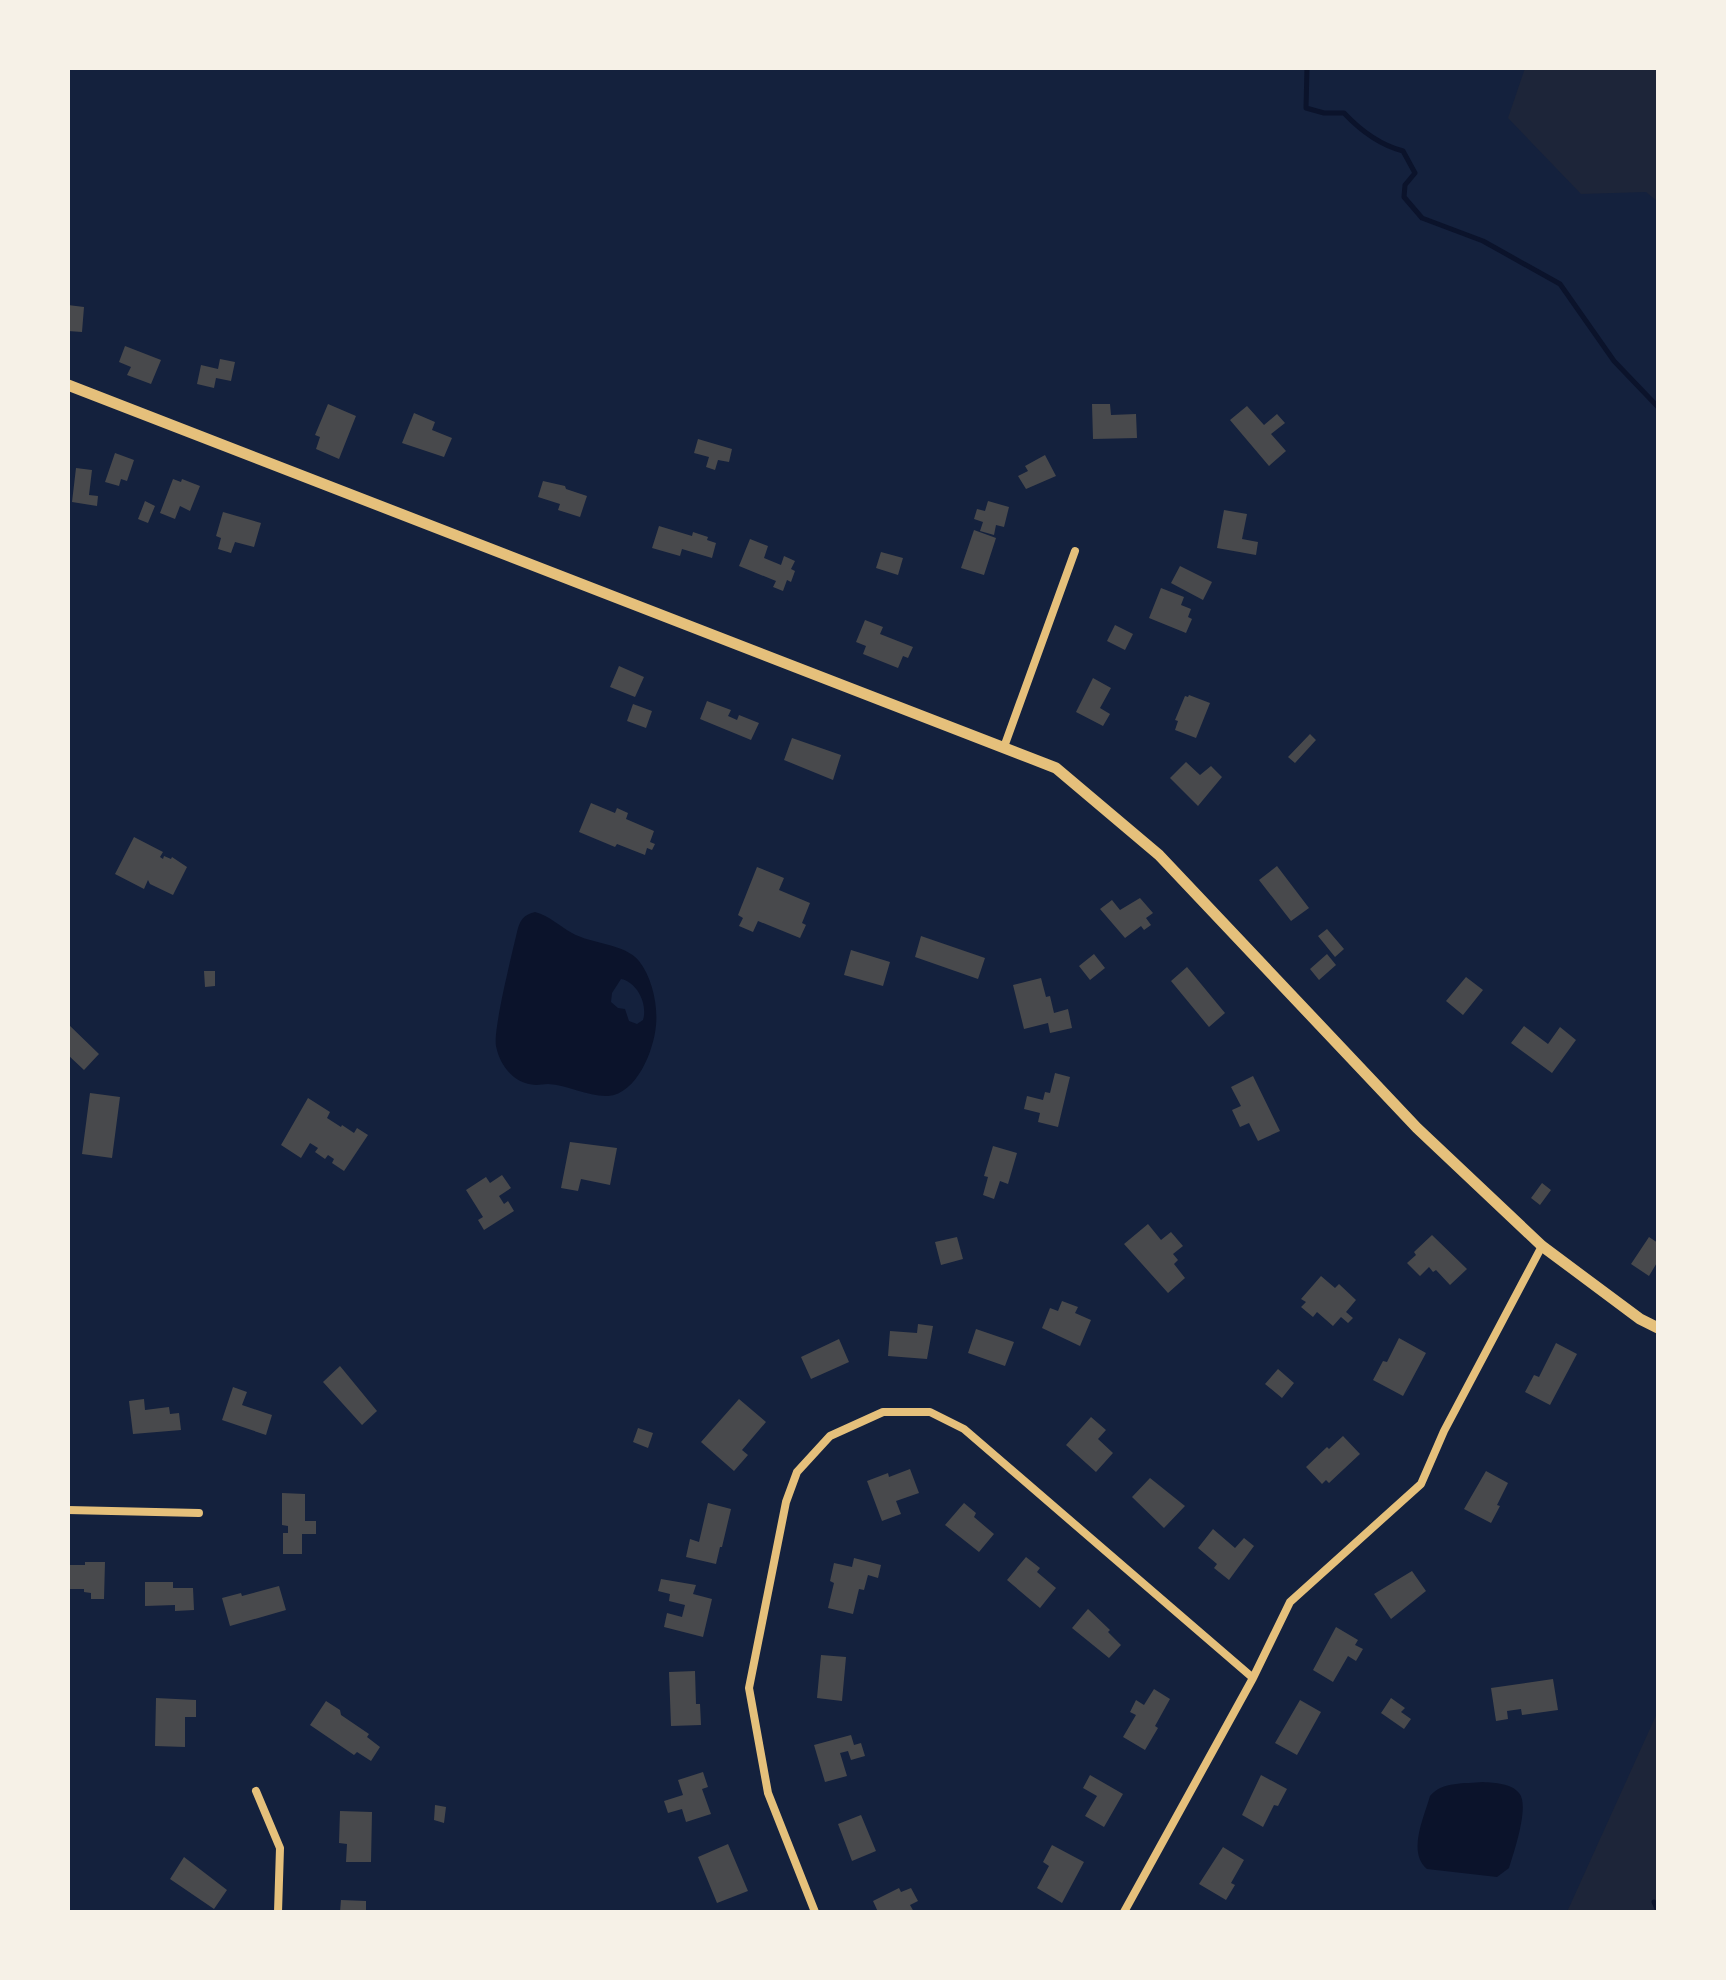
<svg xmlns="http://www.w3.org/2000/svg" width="1726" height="1980" font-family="Signika,sans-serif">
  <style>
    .green { fill: #1d2539 }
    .water { fill: #0b132b; fill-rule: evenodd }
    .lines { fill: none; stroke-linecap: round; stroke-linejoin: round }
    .stream { stroke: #0b132b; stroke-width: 5 }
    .building { fill: #48494c }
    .minor { stroke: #e5c07b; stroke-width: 8 }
    .secondary { stroke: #e5c07b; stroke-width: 11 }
  </style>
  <rect width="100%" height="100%" fill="#14213d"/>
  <path class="green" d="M1525,68H1658V202L1646,192L1581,194L1508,118Z
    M1658,1711V1912H1567Z"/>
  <path class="water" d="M535,912C550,916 559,926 572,933C591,944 624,943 639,961C652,977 658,1005 656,1025C654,1050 637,1094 608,1096C589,1097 568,1085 548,1084C544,1084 540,1085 536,1085C514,1084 500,1066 496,1046C493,1029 512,954 517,932C520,920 523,915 535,912ZM621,979C637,982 648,1004 643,1020L637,1024L629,1021L625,1009L618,1008L611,1002L612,993Z
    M1483,1782C1495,1783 1511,1783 1519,1793C1530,1805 1514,1852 1509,1868L1497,1877L1427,1869C1407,1852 1424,1818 1430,1796C1442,1781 1465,1784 1483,1782Z"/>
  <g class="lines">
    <path class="stream" d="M1307,68L1306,108L1324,113H1344C1360,130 1380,145 1403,151L1415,173L1405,185L1404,197L1422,218L1483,241L1560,284L1614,361L1658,407
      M1654,1902L1658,1911"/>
  </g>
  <path class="building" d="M68,305L84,307L82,332L68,331Z
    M125,346L161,360L151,384L127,375L131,367L119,362Z
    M220,359L235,362L231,381L216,378L214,388L197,384L201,365L218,369Z
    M328,404L356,416L339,459L316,449L320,437L315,435Z
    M1092,404H1110L1111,415L1136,414L1137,438L1093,439Z
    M1247,406L1264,425L1277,414L1285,423L1271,434L1286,451L1269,466L1230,420Z
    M414,413L435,422L432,430L452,438L444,457L402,443Z
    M698,439L732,449L729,462L718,460L715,470L706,467L709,457L694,453Z
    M115,453L134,460L127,481L121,479L119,486L105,482Z
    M1045,455L1056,476L1026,489L1018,476L1028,471L1025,466Z
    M76,468L92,470L89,495L98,496L97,506L72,502Z
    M173,479L181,482L182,479L200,486L190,511L180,506L175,519L160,513Z
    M543,481L565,486L566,489L587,496L580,517L558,510L560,504L538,497Z
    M145,501L155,506L148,523L138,519Z
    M988,501L1009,507L1004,527L996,525L994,535L980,531L983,522L974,519L977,509L985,511Z
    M1224,510L1247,514L1242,539L1258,542L1256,555L1217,548Z
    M223,512L261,523L254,547L235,542L231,553L218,549L221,538L216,536Z
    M659,526L692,536L693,532L708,537L707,540L716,543L712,558L682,549L680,556L652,548Z
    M974,530L996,538L984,575L961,568Z
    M750,539L768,546L764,558L781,565L784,556L795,561L791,569L795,571L791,582L787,580L783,591L773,587L776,581L739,566Z
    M881,552L903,558L898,575L876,568Z
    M1180,566L1212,582L1203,600L1171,583Z
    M1161,588L1184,597L1181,605L1191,609L1188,617L1192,619L1186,633L1149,618Z
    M865,620L883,627L880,634L913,647L908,658L903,656L898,668L863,654L866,646L856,642Z
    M1115,625L1133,634L1125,650L1107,641Z
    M619,666L644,677L635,697L610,687Z
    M1093,678L1111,688L1100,708L1110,714L1103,726L1076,712Z
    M1189,695L1210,703L1196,738L1175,730L1178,721L1175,720L1185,696L1188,697Z
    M707,701L731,710L728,716L737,720L739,715L759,723L751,740L700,719Z
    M633,704L652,711L646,728L627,721Z
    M1310,734L1316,740L1295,763L1288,757Z
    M792,738L841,755L833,780L784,760Z
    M1186,762L1200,775L1211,766L1222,777L1198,806L1170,778Z
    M591,803L615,813L617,808L628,813L626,819L654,831L650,842L655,844L652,850L647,848L645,855L617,844L615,847L579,832Z
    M134,837L163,852L160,857L163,859L164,856L171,859L172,857L187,867L173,895L150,884L148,880L144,889L115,874Z
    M1277,866L1309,908L1291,921L1259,880Z
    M757,867L784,878L779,890L810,903L802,923L806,925L800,938L758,921L753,932L739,926L743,918L738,915Z
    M1140,898L1153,913L1146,918L1151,925L1144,930L1141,926L1125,938L1100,909L1112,900L1120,910Z
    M1327,929L1344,949L1335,957L1318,936Z
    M921,936L985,958L978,979L915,957Z
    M851,950L890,962L883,986L844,975Z
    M1094,954L1105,968L1090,980L1079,966Z
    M1327,954L1336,965L1319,980L1310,969Z
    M1187,967L1225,1013L1209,1027L1171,981Z
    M204,971H215V986L205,987Z
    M1466,977L1483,990L1463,1015L1446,1001Z
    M1041,978L1046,997L1050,996L1054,1013L1068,1009L1072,1028L1050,1033L1048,1023L1024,1029L1013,985Z
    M68,1024L99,1054L84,1070L68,1055Z
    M1524,1026L1548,1044L1560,1027L1576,1040L1552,1073L1511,1043Z
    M1055,1073L1070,1077L1058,1127L1038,1122L1040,1113L1024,1109L1027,1096L1043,1100L1045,1092L1050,1093Z
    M1253,1076L1280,1131L1258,1141L1249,1123L1240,1127L1232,1110L1241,1106L1231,1087Z
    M90,1093L120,1097L112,1158L82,1154Z
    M308,1098L330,1112L327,1118L341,1127L342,1125L354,1133L357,1128L368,1135L344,1171L332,1163L334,1159L328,1155L325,1159L315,1152L318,1148L310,1143L301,1158L281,1145Z
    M570,1142L617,1148L610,1185L581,1179L578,1191L561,1188Z
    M993,1146L1017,1153L1008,1184L1000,1181L994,1199L983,1195L988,1177L984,1176Z
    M502,1175L511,1188L499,1196L504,1204L508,1201L514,1211L484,1230L478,1220L483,1217L466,1190L486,1177L490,1183Z
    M1542,1183L1551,1190L1540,1205L1531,1198Z
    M1148,1224L1161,1240L1171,1232L1183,1246L1173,1254L1178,1260L1174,1264L1185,1278L1168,1293L1124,1244Z
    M1432,1235L1467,1269L1450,1285L1436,1270L1433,1272L1429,1267L1420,1276L1407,1263L1416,1255L1414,1252Z
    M957,1237L963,1259L941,1265L935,1242Z
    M1649,1237L1658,1243V1261L1649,1276L1631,1264Z
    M1321,1276L1335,1288L1339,1284L1356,1300L1346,1312L1353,1318L1348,1323L1341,1317L1333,1326L1317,1312L1313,1317L1301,1307L1306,1302L1301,1299Z
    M1062,1301L1078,1307L1075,1313L1091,1320L1080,1346L1042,1328L1050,1308L1058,1311Z
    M918,1324L933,1326L927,1359L888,1356L890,1331L917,1333Z
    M976,1329L1014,1342L1005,1366L968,1353Z
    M1399,1338L1426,1353L1403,1396L1373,1380L1383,1361L1387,1362Z
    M839,1339L849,1362L811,1379L801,1357Z
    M1556,1343L1577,1354L1550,1405L1525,1392L1534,1375L1539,1377Z
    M340,1366L377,1411L362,1425L323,1382Z
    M1278,1369L1294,1383L1282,1398L1265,1384Z
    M233,1387L247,1392L242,1405L272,1415L266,1435L222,1420Z
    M144,1399L145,1410L169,1407L170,1414L179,1413L181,1430L133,1434L129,1401Z
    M739,1399L766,1422L742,1450L748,1455L734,1471L701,1442Z
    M1091,1417L1106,1430L1098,1439L1113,1453L1096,1472L1066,1445Z
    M638,1428L653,1433L648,1448L633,1442Z
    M1343,1436L1360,1454L1329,1483L1326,1480L1322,1484L1306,1467L1327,1447L1329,1449Z
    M910,1469L919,1493L896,1501L901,1514L882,1521L867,1481L888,1473L889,1477Z
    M1486,1471L1508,1483L1497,1505L1500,1506L1491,1523L1464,1509Z
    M1150,1478L1185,1506L1164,1528L1132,1497Z
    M282,1493L305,1494V1521H316V1534H302V1554H283V1533H288V1526L282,1525Z
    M708,1503L731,1509L722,1547H720L716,1564L686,1557L690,1539L699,1542Z
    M964,1503L976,1513L974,1517L994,1534L979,1552L945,1525Z
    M1213,1529L1235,1548L1244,1538L1254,1546L1229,1580L1214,1568L1217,1564L1198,1548Z
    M1026,1557L1040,1568L1037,1572L1056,1588L1040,1608L1007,1580Z
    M854,1558L881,1565L878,1578L868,1575L864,1590L859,1589L853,1614L828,1608L834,1583L830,1581L834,1563L852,1567Z
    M85,1562H105L104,1599H91V1593L84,1592V1589H68V1565H85Z
    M1412,1571L1426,1591L1391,1619L1374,1594Z
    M661,1579L696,1585L693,1594L712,1599L703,1637L664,1627L667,1613L682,1617L685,1605L669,1601L670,1594L658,1591Z
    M145,1582H173V1588H193L194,1610L175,1611V1605L145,1606Z
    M279,1586L286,1610L230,1626L222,1598L241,1593L242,1596Z
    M1088,1609L1110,1630L1108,1632L1121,1645L1109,1658L1072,1628Z
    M1336,1627L1358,1640L1355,1645L1363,1649L1356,1661L1348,1656L1333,1682L1313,1670Z
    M821,1655L846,1657L842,1701L817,1698Z
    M695,1671L696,1704H700L701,1725L671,1726L669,1672Z
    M1553,1679L1558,1710L1522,1715L1521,1709L1507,1711L1508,1719L1496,1721L1491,1688Z
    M1154,1689L1170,1699L1155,1726L1158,1728L1145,1750L1123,1737L1136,1715L1130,1712L1136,1700L1144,1705Z
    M156,1698L196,1700V1717H185V1747L155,1746Z
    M1391,1698L1405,1708L1401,1712L1411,1719L1404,1729L1381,1713Z
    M1300,1700L1321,1712L1297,1755L1275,1743Z
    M326,1701L340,1710L341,1715L369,1734L367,1737L380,1747L371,1761L357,1752L354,1755L310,1725Z
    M851,1735L854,1745L861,1743L865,1756L851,1760L848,1751L840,1753L847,1776L825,1782L814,1745Z
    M703,1772L708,1787L702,1789L711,1814L686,1822L682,1809L668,1813L664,1801L683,1795L678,1780Z
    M1090,1775L1123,1794L1104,1827L1085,1816L1097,1796L1083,1788Z
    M1261,1775L1287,1789L1278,1806L1274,1805L1263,1827L1242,1815Z
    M435,1805L446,1807L444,1823L434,1820Z
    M340,1811L372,1812L371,1862H346L347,1844L339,1843Z
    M861,1815L876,1851L852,1861L838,1824Z
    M728,1844L748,1891L717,1903L698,1857Z
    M1052,1845L1084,1862L1062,1903L1037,1888L1049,1866L1043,1862Z
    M1223,1847L1244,1860L1231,1883L1235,1885L1226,1900L1199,1884Z
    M184,1857L227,1890L214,1909L170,1879Z
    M899,1888L901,1892L911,1888L918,1901L910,1905L914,1912H878L873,1901Z
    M341,1900L366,1901V1912H340Z"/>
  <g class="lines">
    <path class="minor" d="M1004,747L1075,551
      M68,1510L199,1513
      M1253,1678L1290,1602L1421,1484L1444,1431L1542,1246
      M256,1791L280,1848L278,1912
      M815,1912L768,1793L749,1688L786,1502L797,1472L830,1436L883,1412H930L964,1429L1253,1678L1124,1912"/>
    <path class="secondary" d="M68,385L1056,768L1159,855L1417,1128L1542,1246L1640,1319L1658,1328"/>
  </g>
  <rect width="1726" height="1980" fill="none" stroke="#f6f1e7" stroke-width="140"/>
</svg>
